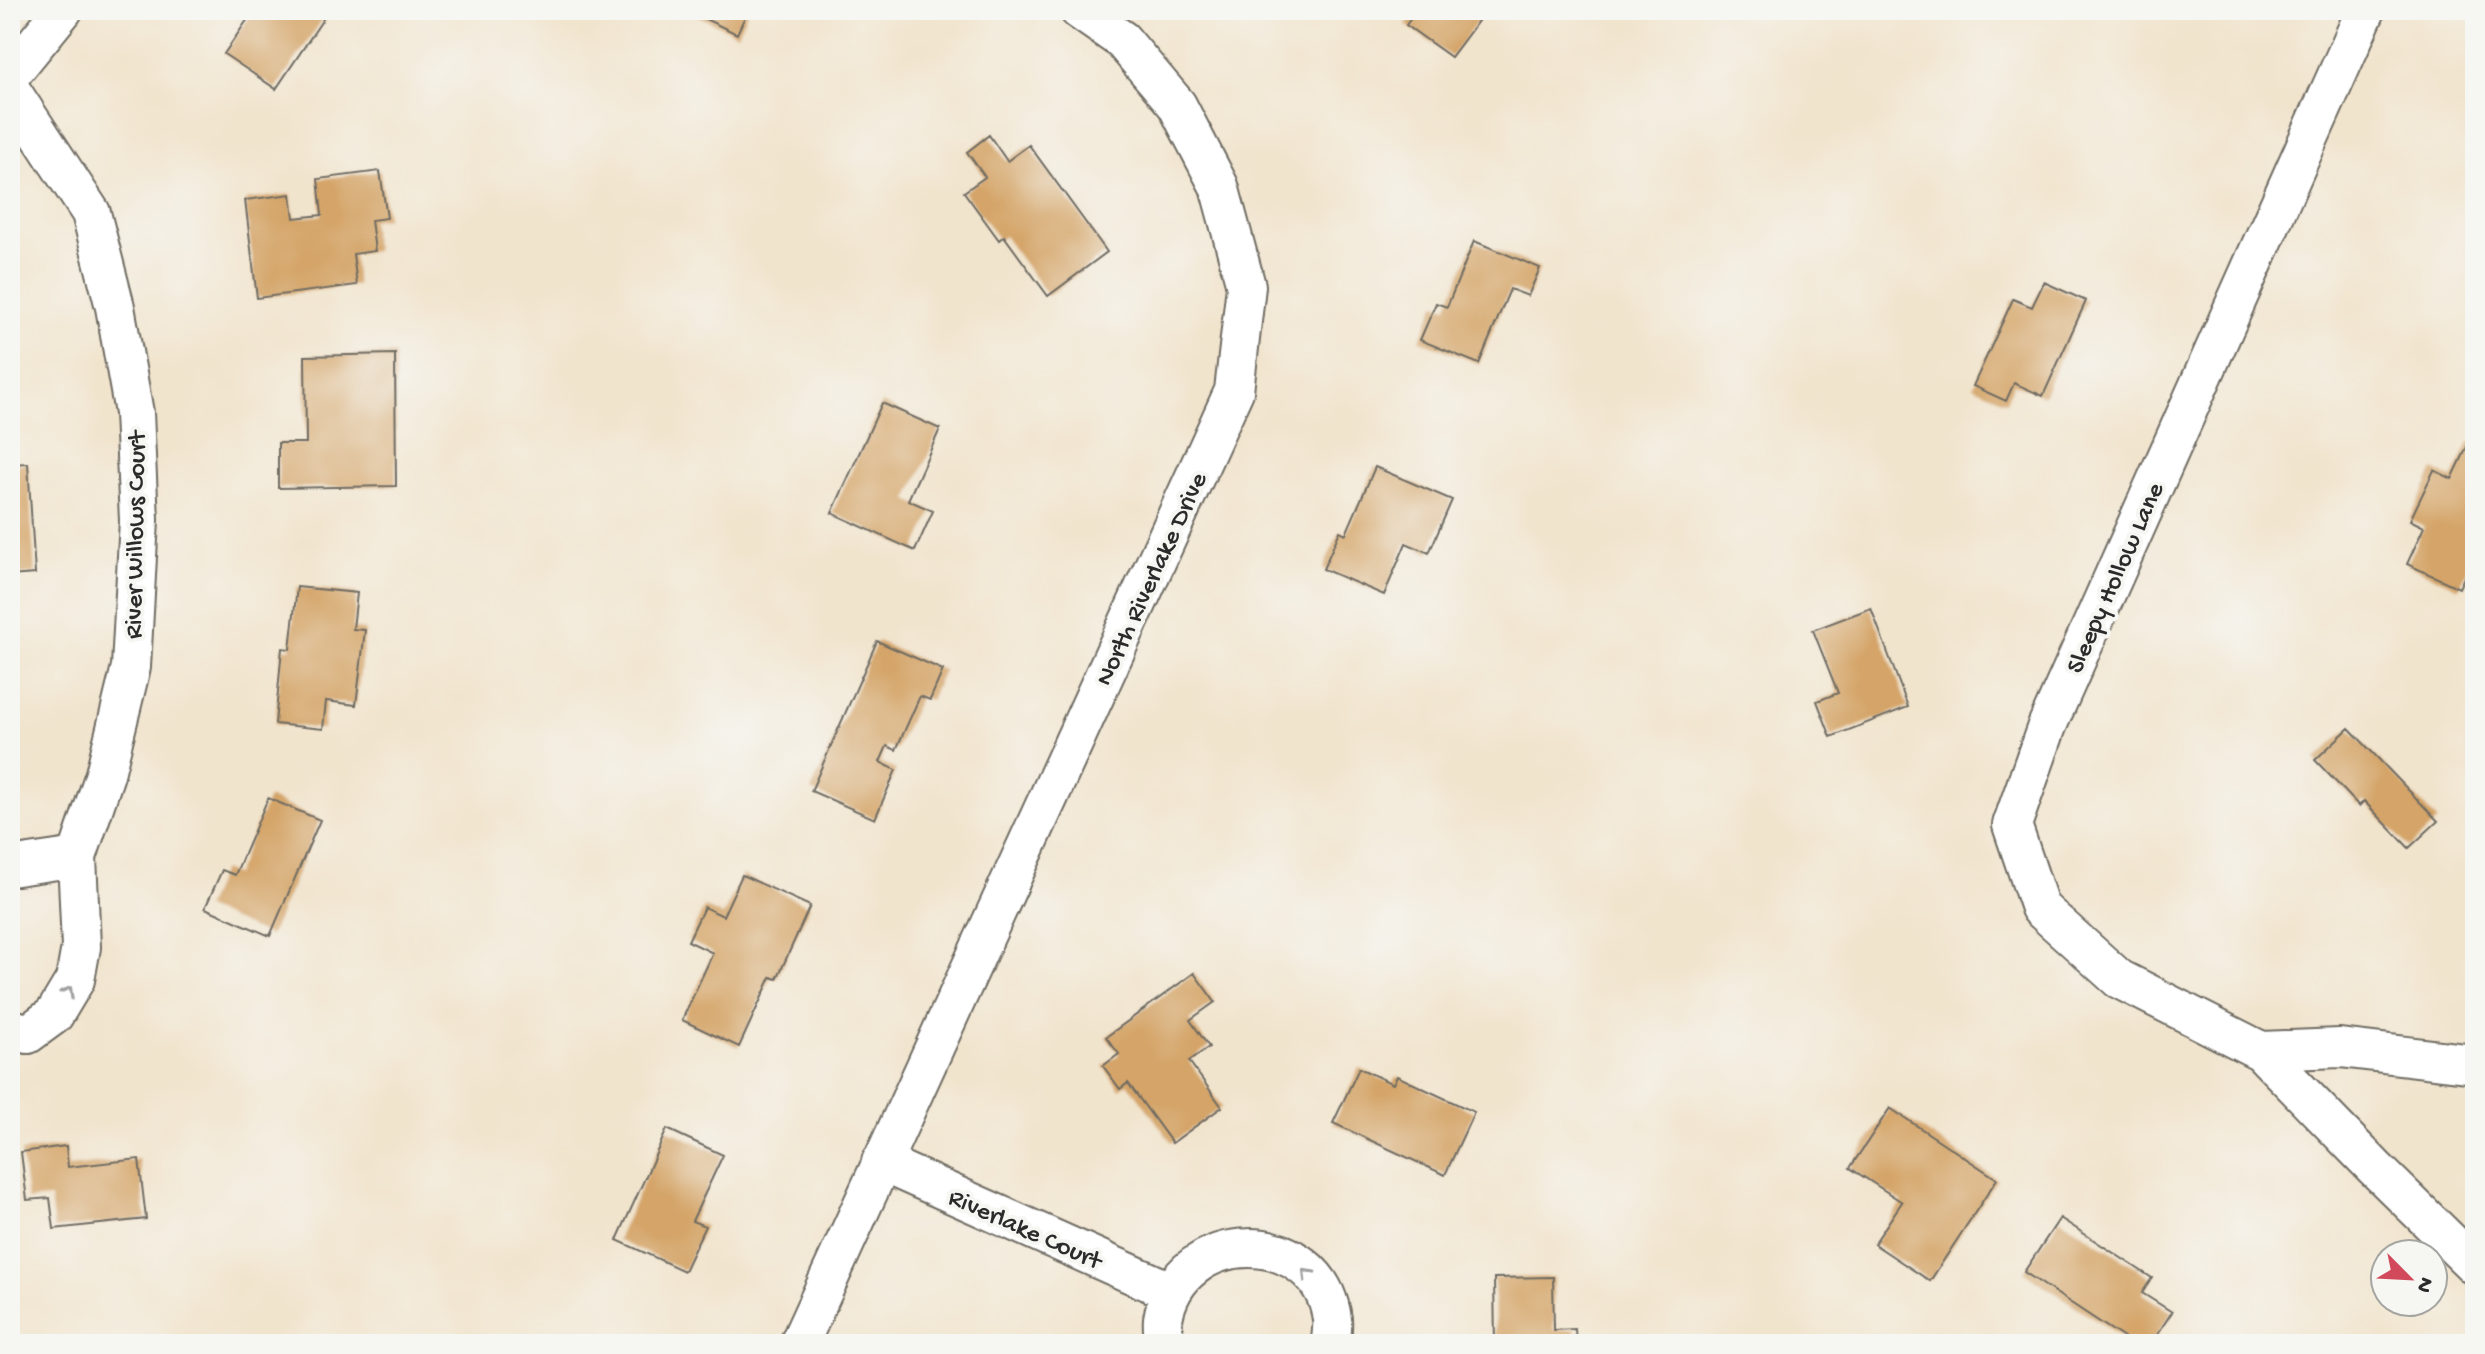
<svg xmlns="http://www.w3.org/2000/svg" width="2485" height="1354" font-family="'Gochi Hand',sans-serif">
  <style>
    .building { fill: #d4a468 }
    .lines { fill: none; stroke-linecap: round; stroke-linejoin: round }
    .minor-casing { stroke: #706c64; stroke-width: 42 }
    .minor { stroke: #fff; stroke-width: 38 }
    .oneway { stroke: #a0a0a0 }
    .labels { text-anchor: middle; stroke-width: 8; stroke-linejoin: round; paint-order: stroke }
    .street-label { font-size: 26px; fill: #2b2b2b; stroke: #f6f6f2 }
  </style>
  <rect width="100%" height="100%" fill="#f6f6f2"/>
  <filter id="ink" filterUnits="userSpaceOnUse"><feTurbulence type="fractalNoise" baseFrequency=".0125" numOctaves="2"/><feDisplacementMap in="SourceGraphic" scale="16" xChannelSelector="R" yChannelSelector="G"/><feConvolveMatrix kernelMatrix="1 2 1 2 8 2 1 2 1" color-interpolation-filters="sRGB"/></filter>
  <filter id="wash" filterUnits="userSpaceOnUse"><feTurbulence type="fractalNoise" baseFrequency=".006" numOctaves="4" result="noise"/><feDisplacementMap in="SourceGraphic" scale="32" xChannelSelector="R" yChannelSelector="G"/><feGaussianBlur stdDeviation="1.8" result="paint"/><feColorMatrix in="noise" values="0 0 0 0 0 0 0 0 0 0 0 0 0 0 0 0 0 1.4 0 .05"/><feComposite in="paint" operator="in"/></filter>
  <g filter="url(#wash)">
    <rect width="100%" height="100%" fill="#f1e4cd"/>
    <g id="blocks">
      <path class="building" d="M254,10H329L276,89L224,54Z
        M686,10H748L737,34Z
        M1417,10H1477L1472,17L1478,21L1451,57L1406,25Z
        M989,135L1007,161L1029,145L1107,252L1048,296L1004,236L999,240L964,192L985,177L967,152Z
        M380,171L387,218L371,220L375,251L353,254L357,285L257,298L245,200L291,194L294,218L322,215L318,179Z
        M1474,241L1540,268L1528,296L1510,289L1479,364L1420,340L1436,303L1447,307Z
        M2044,282L2086,301L2043,396L2014,383L2006,401L1973,386L2013,299L2032,307Z
        M395,354L396,486L278,488V443H306L305,356Z
        M882,403L940,429L908,500L933,511L915,551L832,513Z
        M2470,441L2475,444V554L2459,588L2407,564L2424,527L2410,520L2434,470L2452,479Z
        M28,463L35,574L10,576V464Z
        M1375,467L1452,500L1429,553L1406,543L1384,595L1323,569L1340,531L1346,534Z
        M297,587L357,593L353,629L365,630L356,705L326,701L323,729L275,724L282,648L290,649Z
        M1871,608L1908,707L1831,737L1817,701L1838,693L1813,630Z
        M877,641L943,670L930,700L920,696L896,750L887,746L880,762L896,770L875,819L811,791Z
        M2349,728L2438,821L2409,848L2364,801L2359,806L2315,760Z
        M268,798L320,820L270,936L205,908L222,870L235,875Z
        M742,875L810,906L777,979L771,977L739,1047L682,1020L713,953L688,941L704,907L723,916Z
        M1194,973L1215,1002L1190,1020L1209,1047L1189,1061L1222,1107L1172,1143L1128,1083L1120,1089L1103,1066L1119,1054L1106,1037Z
        M1359,1068L1393,1084L1397,1076L1474,1112L1445,1175L1333,1123Z
        M1890,1108L1997,1179L1930,1281L1874,1244L1902,1202L1850,1168Z
        M667,1129L723,1155L692,1221L705,1226L684,1271L617,1240Z
        M66,1146L68,1167L139,1159L146,1219L54,1229L50,1198L27,1200L21,1152Z
        M2060,1218L2152,1278L2142,1293L2172,1312L2151,1344H2133L2024,1272Z
        M1553,1277L1554,1330L1575,1329L1576,1344H1495L1494,1278Z"/>
    </g>
  </g>
  <g filter="url(#ink)">
    <use href="#blocks" fill-opacity="0" stroke="#706c64" stroke-width="2"/>
    <g class="lines">
      <defs>
        <path id="minor" d="M2366,10L2047,726L2012,825L2040,908L2119,979L2261,1051L2375,1168L2475,1266
          M10,75L63,10
          M10,89L91,213L115,307L134,413L139,520L131,667L105,774L77,857L81,947L75,980L54,1015L28,1034L10,1028
          M10,867L77,857
          M2261,1051L2340,1048L2475,1064
          M881,1162L1172,1292
          M799,1344L1234,391L1246,286L1219,186L1177,105L1122,40L1079,10
          M1164,1344C1164,1336 1162,1327 1163,1319C1179,1225 1319,1224 1332,1319C1333,1327 1331,1336 1331,1344"/>
      </defs>
      <use href="#minor" class="minor-casing"/>
      <use href="#minor" class="minor"/>
    </g>
    <defs><path id="oneway-chevron" d="M-2-3.5L2.5 0L-2 3.5" fill="none" stroke-width="1.6" stroke-linecap="round" stroke-linejoin="round" transform="scale(2)"/></defs>
    <g class="oneway">
      <use href="#oneway-chevron" transform="translate(68 992) rotate(-60)"/>
      <use href="#oneway-chevron" transform="translate(1307 1274) rotate(-134)"/>
    </g>
  </g>
  <g class="labels">
    <g class="street-label">
      <text transform="translate(133 535) rotate(-89)" y="9">River Willows Court</text>
      <text transform="translate(2113 577) rotate(-66)" y="9">Sleepy Hollow Lane</text>
      <text transform="translate(1149 578) rotate(-65)" y="9">North Riverlake Drive</text>
      <text transform="translate(1026 1227) rotate(24)" y="9">Riverlake Court</text>
    </g>
  </g>
  <rect width="2485" height="1354" fill="none" stroke="#f6f6f2" stroke-width="40"/>
  <g transform="translate(2409 1278) rotate(114)"><circle r="38" fill="#f6f6f2" stroke="#a5a5a2" stroke-width="2"/>
  <path d="M0-6L14 30L0 20L-14 30Z" fill="#d1495b"/>
  <text y="-12" font-size="22" font-weight="bold" text-anchor="middle" fill="#2b2b2b">N</text>
  </g>
</svg>
